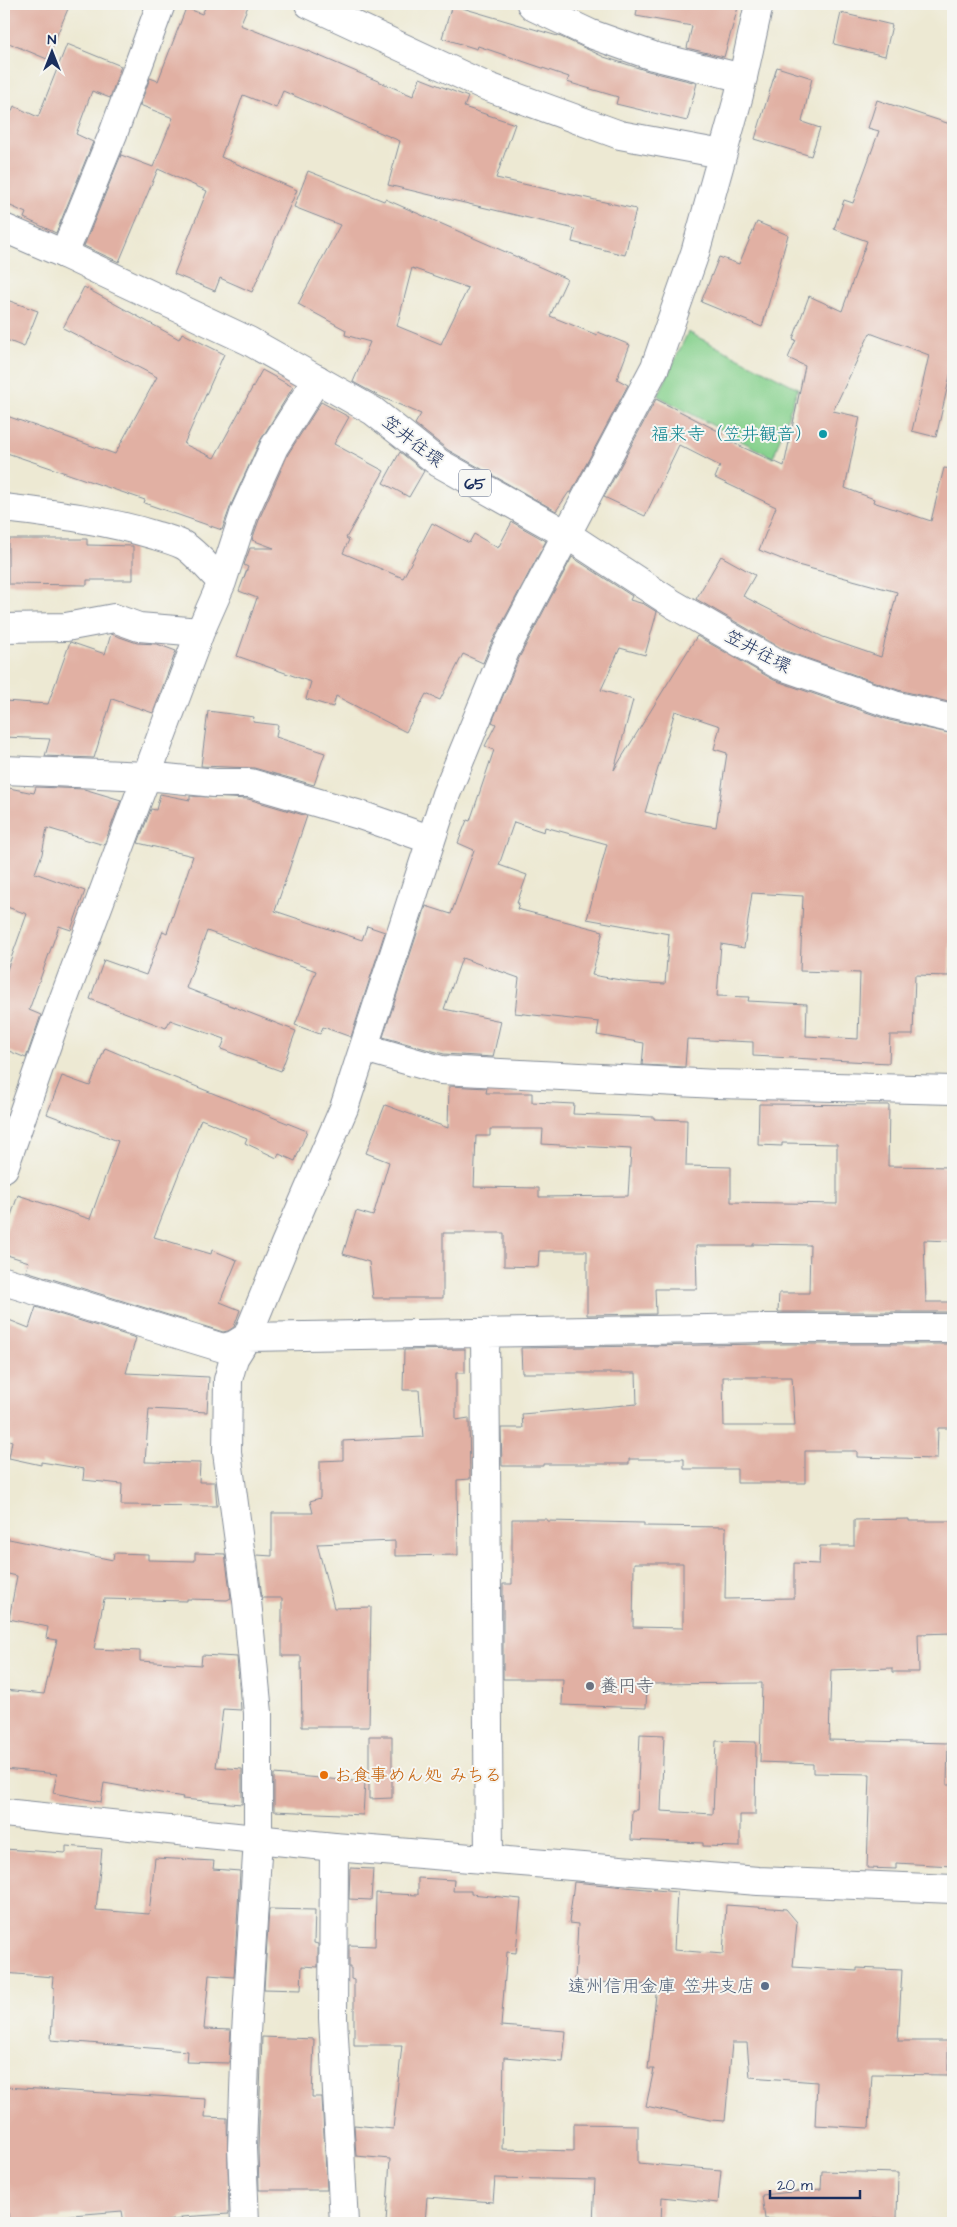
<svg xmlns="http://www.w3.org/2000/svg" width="957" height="2227" font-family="'Architects Daughter','Klee One',sans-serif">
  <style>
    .green { fill: #88d28f; stroke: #528076 }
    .building { fill: #e1b0a3; fill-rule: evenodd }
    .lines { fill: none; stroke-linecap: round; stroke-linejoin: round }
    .street-casing { stroke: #848c98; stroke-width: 30 }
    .secondary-casing { stroke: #848c98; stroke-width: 30 }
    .primary-casing { stroke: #848c98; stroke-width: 30 }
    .street { stroke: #fff; stroke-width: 28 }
    .secondary { stroke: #fff; stroke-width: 28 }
    .primary { stroke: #fff; stroke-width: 28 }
    .culture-dot { fill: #0f9aa8; stroke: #f6f6f2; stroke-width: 2 }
    .worship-dot { fill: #6b7280; stroke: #f6f6f2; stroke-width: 2 }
    .food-dot { fill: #e8710a; stroke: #f6f6f2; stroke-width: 2 }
    .service-dot { fill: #5c6f8a; stroke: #f6f6f2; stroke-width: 2 }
    .labels { text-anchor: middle; stroke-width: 4; stroke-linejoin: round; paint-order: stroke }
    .shield { fill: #f6f6f2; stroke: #5d6b8a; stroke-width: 1 }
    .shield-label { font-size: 16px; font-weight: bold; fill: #1b2f5e }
    .culture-label { font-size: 18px; fill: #0d838f; stroke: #f6f6f2; text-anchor: end }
    .street-label { font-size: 18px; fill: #1b2f5e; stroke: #f6f6f2 }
    .worship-label { font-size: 18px; fill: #5b616d; stroke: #f6f6f2; text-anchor: start }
    .food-label { font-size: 18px; fill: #c56008; stroke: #f6f6f2; text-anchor: start }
    .service-label { font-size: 18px; fill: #4e5e75; stroke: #f6f6f2; text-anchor: end }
  </style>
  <rect width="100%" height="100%" fill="#f6f6f2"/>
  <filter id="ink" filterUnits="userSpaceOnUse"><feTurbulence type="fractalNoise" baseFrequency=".02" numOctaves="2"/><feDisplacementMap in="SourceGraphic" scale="10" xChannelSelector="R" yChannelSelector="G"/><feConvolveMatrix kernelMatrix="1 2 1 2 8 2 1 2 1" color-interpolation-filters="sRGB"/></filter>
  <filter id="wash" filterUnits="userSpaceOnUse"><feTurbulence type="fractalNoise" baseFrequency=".0096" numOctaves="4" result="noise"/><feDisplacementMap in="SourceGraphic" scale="20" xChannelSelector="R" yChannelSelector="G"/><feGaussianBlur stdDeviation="1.12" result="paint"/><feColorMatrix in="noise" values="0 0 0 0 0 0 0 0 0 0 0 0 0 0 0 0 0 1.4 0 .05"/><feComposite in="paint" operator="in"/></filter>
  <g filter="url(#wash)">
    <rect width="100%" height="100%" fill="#ede9d3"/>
    <path class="green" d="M688,332L798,388L773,458L658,396Z"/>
    <g id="blocks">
      <path class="building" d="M8,4H70L47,59L4,41V13Z
        M207,4H249L240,25L310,52L413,96L420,78L468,97L464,107L515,124L496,178L636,209L625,255L572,242L575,229L388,185L400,141L283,91L276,108L243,95L221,157L297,190L252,292L220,278L215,291L174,274L207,191L158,169L119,262L84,246L121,155L153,167L173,118L140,105L150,78L158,81L186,8L202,14Z
        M638,4H739L724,57L687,48L692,26L636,16Z
        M452,5L561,37L604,57L648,71L697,83L687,121L616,104L618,97L567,82L569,77L478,46L477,49L442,38Z
        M841,13L892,25L885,56L834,44Z
        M67,44L121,66L110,98L92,91L76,134L93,142L56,233L24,218L26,213L4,203V129L14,106L38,117Z
        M777,67L812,78L802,122L820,128L811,156L755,139Z
        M877,100L953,125V363L936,437L912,431L929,355L870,333L833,411L860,417L845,488L874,499L873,502L931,521L944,468L953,469V703L898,690L786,651L696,599L721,556L755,575L743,596L823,637L881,657L897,592L794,564L759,550L776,507L715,478L720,466L679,445L645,516L604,497L656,399L722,433L720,437L784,466L805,366L788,358L796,340L793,339L809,296L842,311L867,241L834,229L844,200L853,203L879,131L868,128Z
        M308,171L384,201L385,199L567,279L550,316L597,335L598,332L630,345L617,379L628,385L571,493L569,492L556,511L448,450L415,424L421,414L379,396L353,382L370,342L345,335L346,330L298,304L340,225L294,207ZM412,268L468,288L441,344L397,326Z
        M757,222L788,235L762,327L701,302L719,257L739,264Z
        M84,287L179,339L182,333L224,354L184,444L214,458L262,370L293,387L260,441L231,505L222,530L144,503L145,500L4,452V415L115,454L157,377L63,328Z
        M4,299L38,311L24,347L4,339Z
        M321,402L349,417L334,444L384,471L346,538L349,540L343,553L403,578L432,523L469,543L474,534L498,548L512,522L546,541L491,644L483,663L463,654L440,700L426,694L406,732L336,696L333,707L306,699L311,682L237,656L257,598L239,591L248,567L244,565L250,548H274L252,540L260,517L288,454Z
        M400,452L424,471L409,497L383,483Z
        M8,539H87V545L133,546V580H87V585L8,584Z
        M572,557L632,596L630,600L644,604L657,612L645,655L620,648L601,690L633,700L614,770L697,636L774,680L889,720L953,734V928H950L949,976L915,975L913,1035H890L889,1063L753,1056V1042L687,1039L685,1067L642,1065L644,1043L597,1035L599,1022L515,1013L519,978L462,958L444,1009L501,1021L493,1057L444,1054L383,1037L426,906L451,914L474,850L458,843L467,820L470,821L494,750L485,746L496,724L492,722L519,658ZM675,711L720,726L714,749L727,753L716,827L681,821L645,812ZM514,822L544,832L545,827L607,844L587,919L669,934L665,984L632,982L592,975L603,931L517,909L519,903H517L527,875L499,865ZM752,893L803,896L800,971L860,973L858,1039L806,1036L807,1004L748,1001L749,997L717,996L721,944L744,948Z
        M111,634L137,643L157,644L176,651L153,713L112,699L94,758L45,756L50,739L4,737V701L48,704L70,642L105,654Z
        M208,711L254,717L253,722L278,725L276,737L325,753L314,785L254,768L201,766Z
        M4,787L34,793L36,787L84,789L121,800L104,845L47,828L42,854L35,873L85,891L71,930L59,926L29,1010L41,1015L26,1058L4,1049V978L27,914L4,906Z
        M160,794L190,800V796L248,799L307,816L275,911L362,940L367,926L385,932L351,1037L323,1027L320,1034L295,1025L316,971L207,931L186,988L296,1031L281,1071L221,1049L225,1039L170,1020L166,1028L90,999L104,960L146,975L163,931L167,933L193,856L138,843L151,809L156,810Z
        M105,1048L150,1067V1068L307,1131L295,1161L279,1154L277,1158L245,1143L247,1138L201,1119L181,1168L154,1237L211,1254L212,1250L237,1260L220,1302L240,1310L234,1327L228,1331L223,1332L26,1271L29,1262L4,1254V1236L18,1195L90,1219L118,1141L47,1114L62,1076L90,1086Z
        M449,1086L487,1088L486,1093H532V1102L574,1104L573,1114L654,1117V1119L687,1120L686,1166L731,1167V1202L837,1204V1144L782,1143V1146L758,1145L759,1104L889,1105L888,1166L950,1167L949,1200H953V1233H951V1241L924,1240L926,1302H953V1312H778L779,1293H809L810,1245L753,1244V1246H696L697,1289H655L656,1314L587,1315V1251H539L538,1267L504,1266V1233H443V1298H373L369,1262L343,1254L356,1211L373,1216L389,1162L366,1153L385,1105L448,1128ZM490,1129H543L542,1144L631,1149L628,1196L539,1197V1188L474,1187L476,1136H490Z
        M36,1307L136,1338L126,1373L209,1377L207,1412L149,1409L145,1462L200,1463L199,1482H215L217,1506L121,1505L122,1484L83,1480L84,1469L41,1462V1465L9,1458L12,1441L4,1438V1318L29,1328Z
        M766,1344H953V1428H938L937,1459L857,1457V1451H805V1483H737V1469H684V1459H629V1464H543V1466H502L501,1428H523L522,1414L637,1404L636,1373H522L521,1348ZM723,1377H792L795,1426H724Z
        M465,1349V1373H456V1420L469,1418L470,1479L457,1480L458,1555L395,1556V1541L317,1544L334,1608L371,1607L369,1727H302L301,1656H282V1598H262L257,1555L272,1556V1513H313L310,1501L320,1498V1461L343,1460V1441L423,1437L419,1390H403L404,1350Z
        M512,1519H547V1521L644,1523V1526L726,1527L725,1599L794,1598V1563L819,1564L820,1546H854V1520L909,1519V1521H953V1633L918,1634L919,1672H892V1668L831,1670L829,1740L948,1743L947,1785H953V1866L896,1863V1869L867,1868L870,1774L813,1773V1764L760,1762L762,1683L647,1684L646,1708L562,1705L563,1679H503V1584H512ZM634,1563H683V1628L633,1627Z
        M4,1538L113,1560L114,1553L148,1554V1560L195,1561V1553L225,1554L231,1598L227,1600L187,1599V1601L104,1599L94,1649L140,1651V1661L201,1665L202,1655L237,1657L241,1710L223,1709L216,1767L242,1769V1804L182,1799L183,1797L104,1783L101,1802L53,1793L57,1774L4,1769V1690L44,1694L57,1640L46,1638L48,1627L9,1619L17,1576L4,1573Z
        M640,1734L664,1735L661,1811L713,1814L716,1741L756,1742L755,1815H740V1847L703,1846V1843L631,1840L632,1810H637Z
        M369,1736H392V1798L369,1799Z
        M274,1774L365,1782L363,1815L274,1811Z
        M66,1846L102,1849L96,1910L149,1914L155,1858L214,1861L213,1869L240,1871L234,1977L209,1975L204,2029L231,2030L229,2063L186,2062L187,2051L51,2040L54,1988L52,1987L53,1977L4,1973V1849L66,1853Z
        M350,1868L373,1869L371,1900L349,1899Z
        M418,1878L454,1880L453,1891H471V1894L521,1899L516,1953L507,1952L501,2026L566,2031L563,2062L504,2057L502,2149L574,2151V2124L638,2125V2163L721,2170L718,2203L662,2197L661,2223H593L595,2180L495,2178L493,2202L427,2197L425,2223H386L390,2159L356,2156L354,2125L393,2129L402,2045H354V1980L351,1979V1968H349V1945L375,1946L376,1893L418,1895Z
        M574,1882L677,1892L674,1950L723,1954L726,1905L786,1909L797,1922L793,1967L857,1971V1968L902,1970L898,2041H948V2075L872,2074L869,2128L815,2125L817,2082L750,2077L747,2043H732L725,2121L710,2120L646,2106L654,2069H648L657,1985L575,1981L578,1924L569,1923Z
        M269,1909L315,1910L314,1943L318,1944V1967L302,1966L301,1990L264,1989Z
        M262,2037L314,2039L312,2097H322L327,2190H259L258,2148Z
        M4,2087L206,2099L205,2117L227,2118L229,2214L181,2217L182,2219L153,2223H124L122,2211L60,2216L61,2219L9,2222L4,2161Z
        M822,2171L898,2173L897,2219L874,2218V2221L765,2219L762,2195L821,2189Z"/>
    </g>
  </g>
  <g filter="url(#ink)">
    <use href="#blocks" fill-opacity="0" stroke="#848c98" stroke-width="1"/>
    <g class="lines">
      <defs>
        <path id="street" d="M309,4L483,85L620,135L722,154
          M531,4L534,7L591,34L653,56L743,78
          M64,254L113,134L161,4
          M4,508C54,514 106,520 154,535C164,538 175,541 183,545C196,552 211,572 222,582
          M4,628L66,627L114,618L139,627L200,632
          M4,770L147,776L215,783H250L360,815L429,839
          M365,1048L441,1070L717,1084L953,1090
          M4,1168L51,1033L200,632L222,582L245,511L274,447L317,379
          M4,1281L223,1348L234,1345L247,1337L766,1328H953
          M485,1333L489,1859
          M334,1847L333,2018L344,2223
          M245,2223L242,2148L246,2033L258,1839V1713L247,1601L227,1452L228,1380L234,1358L247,1337L285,1244L344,1108L446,794L505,651L655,367L695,253L739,95L759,4"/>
        <path id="secondary" d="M4,1813L334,1847L758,1881L953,1889"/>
        <path id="primary" d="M4,228L64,254L249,341L373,411L439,463L566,534L673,604L779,665L894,705L953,719"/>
      </defs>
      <use href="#street" class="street-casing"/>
      <use href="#secondary" class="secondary-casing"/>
      <use href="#primary" class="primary-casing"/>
      <use href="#street" class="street"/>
      <use href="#secondary" class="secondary"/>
      <use href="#primary" class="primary"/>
    </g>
  </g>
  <circle class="culture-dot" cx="823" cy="434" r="5"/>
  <circle class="worship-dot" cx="590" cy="1686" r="5"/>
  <circle class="food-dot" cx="324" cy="1775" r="5"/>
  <circle class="service-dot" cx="765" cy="1986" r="5"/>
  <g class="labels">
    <rect class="shield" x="459" y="469.5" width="32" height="27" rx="4"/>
    <g class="shield-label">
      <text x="475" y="489">65</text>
    </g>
    <g class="culture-label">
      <text x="813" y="440">福来寺（笠井観音）</text>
    </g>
    <g class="street-label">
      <text transform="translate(413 441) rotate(38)" y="6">笠井往環</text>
      <text transform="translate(758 651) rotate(28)" y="6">笠井往環</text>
    </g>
    <g class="worship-label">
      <text x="600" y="1692">養円寺</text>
    </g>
    <g class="food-label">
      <text x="334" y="1781">お食事めん処 みちる</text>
    </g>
    <g class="service-label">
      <text x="755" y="1992">遠州信用金庫 笠井支店</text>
    </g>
  </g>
  <rect width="957" height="2227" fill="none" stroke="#f6f6f2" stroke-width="20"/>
  <g transform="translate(52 52)" stroke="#f6f6f2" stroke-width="4" paint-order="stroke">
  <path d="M0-4L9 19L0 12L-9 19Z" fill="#1b2f5e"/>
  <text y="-8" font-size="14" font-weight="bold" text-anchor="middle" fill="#1b2f5e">N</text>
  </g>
  <path d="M770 2190v8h90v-8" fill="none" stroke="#1b2f5e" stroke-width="2.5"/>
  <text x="777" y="2190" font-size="15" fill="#1b2f5e" stroke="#f6f6f2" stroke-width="4" paint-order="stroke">20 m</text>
</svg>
